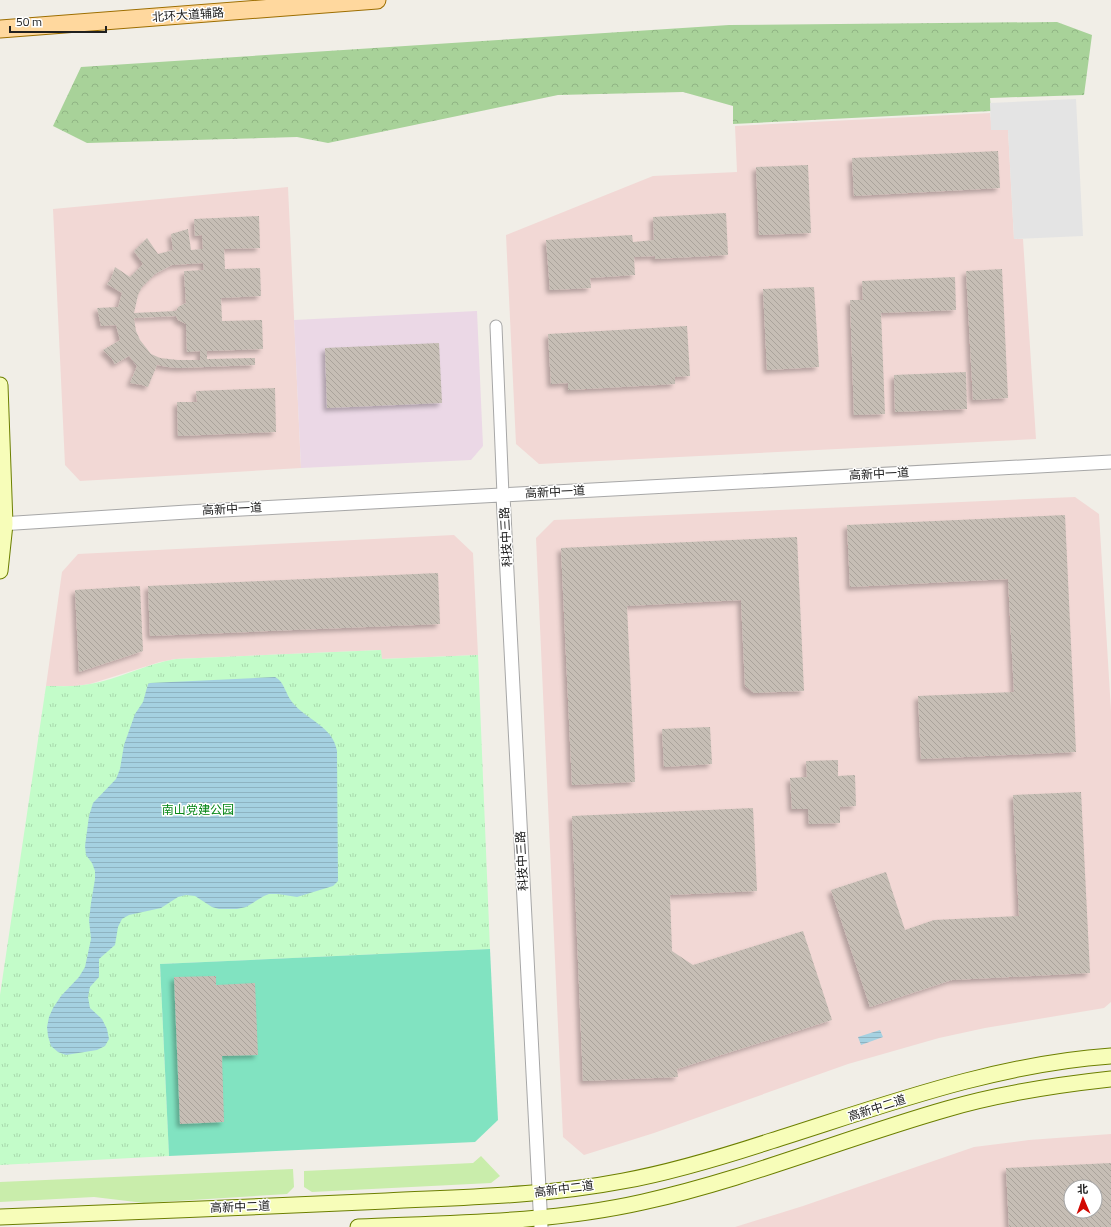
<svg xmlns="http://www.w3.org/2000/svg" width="1111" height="1227" font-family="'Titillium Web','Noto Sans SC',sans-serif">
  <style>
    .commercial { fill: #f2d8d5; fill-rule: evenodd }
    .industrial { fill: #ebd8e6 }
    .grass { fill: #c9edab }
    .forest { fill: url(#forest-crowns) }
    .park { fill: url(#park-tufts) }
    .pitch { fill: #81e3c1 }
    .parking { fill: #e4e4e4 }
    .water { fill: url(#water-rules) }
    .building { fill: url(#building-back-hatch); fill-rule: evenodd; filter: url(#shadow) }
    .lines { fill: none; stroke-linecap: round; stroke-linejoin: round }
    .minor-casing { stroke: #a7a7a7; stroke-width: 13 }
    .tertiary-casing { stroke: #a7a7a7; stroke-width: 15 }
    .secondary-casing { stroke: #6c7f00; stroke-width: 17 }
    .primary-casing { stroke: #9d6e00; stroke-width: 19 }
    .minor { stroke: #fff; stroke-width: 11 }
    .tertiary { stroke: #fff; stroke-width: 13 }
    .secondary { stroke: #f7fdb9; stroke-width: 15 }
    .primary { stroke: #ffd89e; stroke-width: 17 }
    .labels { text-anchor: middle; stroke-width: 3; stroke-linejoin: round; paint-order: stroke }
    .street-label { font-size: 12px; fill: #202020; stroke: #fff }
    .park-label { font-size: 12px; fill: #068616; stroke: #fff }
  </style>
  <defs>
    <pattern id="forest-crowns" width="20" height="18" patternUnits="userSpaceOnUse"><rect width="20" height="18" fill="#a8d299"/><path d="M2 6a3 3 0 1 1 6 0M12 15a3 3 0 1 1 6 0" fill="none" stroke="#90b484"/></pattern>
    <pattern id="park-tufts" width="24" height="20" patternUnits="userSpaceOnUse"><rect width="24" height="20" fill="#c3fcc9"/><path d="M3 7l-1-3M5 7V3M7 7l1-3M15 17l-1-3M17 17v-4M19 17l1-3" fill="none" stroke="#a7d8ac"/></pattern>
    <pattern id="water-rules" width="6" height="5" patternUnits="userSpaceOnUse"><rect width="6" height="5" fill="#a5d1e1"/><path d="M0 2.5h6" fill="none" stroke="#8eb3c1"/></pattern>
    <pattern id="building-back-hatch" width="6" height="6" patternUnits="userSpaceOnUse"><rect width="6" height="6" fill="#c6beb5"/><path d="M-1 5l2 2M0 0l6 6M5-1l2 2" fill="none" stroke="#aaa39b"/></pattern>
    <filter id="shadow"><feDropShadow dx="-3.5" dy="3.5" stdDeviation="2" flood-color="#0004"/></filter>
  </defs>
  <rect width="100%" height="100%" fill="#f1eee7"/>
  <path class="commercial" d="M990,113L992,130L1008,129L1014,239H1023L1036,439L539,464L516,444L506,235L653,176L737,172L735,126Z
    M288,187L301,468L80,481L65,465L53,209Z
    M1075,497L1099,514L1111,711V1002L1104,1008L985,1028L939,1038L848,1064L654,1133L584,1155L563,1137L536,538L554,520Z
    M454,535L473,553L478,655L381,659V650L176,659L160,662L90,684L76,686H46L62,572L78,554Z
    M1111,1134V1227H735L803,1206L974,1147L1029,1140ZM1071,1187H1095V1211H1071Z"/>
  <path class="industrial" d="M477,311L483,446L471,460L301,468L294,320Z"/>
  <path class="grass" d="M481,1156L500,1176L491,1183L312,1192L304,1187V1171L473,1163Z
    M293,1169L294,1187L287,1194L144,1203L94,1197L0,1202V1182Z"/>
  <path class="forest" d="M1057,22L1092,35L1084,95L990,98L991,111L733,124V106L683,92L558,95L328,143L297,137L87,143L53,126L81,67L729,25Z"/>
  <path class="park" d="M381,650L382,659L478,655L490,949L160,964L169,1156L0,1165V995L46,686C61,686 75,687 90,684C119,679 146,664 176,659Z"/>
  <path class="pitch" d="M490,949L498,1120L475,1142L169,1156L160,964Z"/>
  <path class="parking" d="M1076,99L1083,236L1014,239L1008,130H991L990,103Z"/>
  <path class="water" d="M275,677C284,681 286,695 292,702C306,720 333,726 337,751L338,881L333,886L297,897L278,894H269L264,896L246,907L237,909H219L212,907L195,896L186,895L178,897L161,908L129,915L122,919L118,927L115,945L99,959V977L90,987L88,997L90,1008L102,1019L107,1029L109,1039L105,1046L97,1050L66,1055L58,1052L51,1046L48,1036L47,1027L49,1017L53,1008L61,996L79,977L85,967L91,939L89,920L91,903L95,879V871L92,863L86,855L85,846L89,816L93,803L116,779L120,769L124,745L135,714L143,702L148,684L150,683Z
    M880,1030L883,1037L861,1045L858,1037Z"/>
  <path class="building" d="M998,151L1000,188L854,196L852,158Z
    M808,165L811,233L759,235L756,167Z
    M726,213L728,255L655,259V256L634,257L635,275L590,278L591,288L550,290L546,240L632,235L633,242L654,240L653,217Z
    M259,216L260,248L224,249L225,269L260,268L261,296L221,298L222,321L262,320L263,349L207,351V359L255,358V365L179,368L168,367L157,365L148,387L142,385L130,383L137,366L129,356L115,364L112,359L103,350L120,340L116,325L101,326L97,308L118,307L122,293L107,284L111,279L115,267L130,277L143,264L134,251L147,238L158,254L173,250L171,234L188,229L191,250L203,249L202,235L195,236L194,219ZM203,263L204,270L184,271L186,303L178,307L176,311L134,313L138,295L142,287L155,274L172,265ZM176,316L178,320L186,324L187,352L200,351V360H178L160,358L151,354L140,340L136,331L134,318Z
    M1002,269L1008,398L973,400L966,271Z
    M955,277L956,310L881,313L885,414L854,415L850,300H863L862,281Z
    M814,287L819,367L767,370L763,289Z
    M687,326L690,376L675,377V384L568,390V383L551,384L548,334Z
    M439,343L442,403L327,408L325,348Z
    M966,372L967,409L895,412L894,375Z
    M275,388L276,432L178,436L177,402H197L196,391Z
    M1065,515L1076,752L921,759L918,696L1014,692L1008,579L850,587L847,525Z
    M797,537L804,691L754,693L745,686L741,600L627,606L635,782L572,785L561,548Z
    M438,573L440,624L150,636L148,586Z
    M140,586L143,651L79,672L75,590Z
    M710,727L712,764L664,767L662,729Z
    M838,760V776L855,775L856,806L840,807V823L809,824L808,809H792L790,778L807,777L806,761Z
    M1081,792L1090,973L952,980L870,1007L831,890L886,872L905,930L934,920L1019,916L1013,795Z
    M753,808L757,891L670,895L672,951L693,965L803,931L832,1020L677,1069L678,1077L583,1081L572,816Z
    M216,976V985L255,983L258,1055L222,1056L224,1122L180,1124L174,977Z
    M1111,1163V1227H1009L1006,1168ZM1071,1187H1095V1211H1071Z"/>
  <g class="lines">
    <defs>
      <path id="minor" d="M496,326L503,495"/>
      <path id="tertiary" d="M503,495L541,1227
        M0,524L187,512L1111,462"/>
      <path id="secondary" d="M0,385L5,524L0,571
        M0,1217C129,1212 257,1207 386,1201C465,1197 545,1196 623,1181C673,1172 722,1157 771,1141C882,1106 994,1064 1111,1056
        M358,1227C453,1223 550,1223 643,1202C747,1179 845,1138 947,1109C1001,1093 1056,1085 1111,1079"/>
      <path id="primary" d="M0,29L377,0"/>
    </defs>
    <use href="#minor" class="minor-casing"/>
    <use href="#tertiary" class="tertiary-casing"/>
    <use href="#secondary" class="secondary-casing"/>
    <use href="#primary" class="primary-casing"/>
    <use href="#minor" class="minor"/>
    <use href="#tertiary" class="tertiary"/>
    <use href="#secondary" class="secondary"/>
    <use href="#primary" class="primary"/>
  </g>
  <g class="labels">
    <g class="street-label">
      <text transform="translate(188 15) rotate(-4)" y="4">北环大道辅路</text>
      <text transform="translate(879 474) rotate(-3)" y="4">高新中一道</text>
      <text transform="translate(555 492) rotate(-3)" y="4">高新中一道</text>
      <text transform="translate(232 509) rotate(-3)" y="4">高新中一道</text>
      <text transform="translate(506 537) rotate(-93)" y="4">科技中三路</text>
      <text transform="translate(522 861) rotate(-93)" y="4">科技中三路</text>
      <text transform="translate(877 1108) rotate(-18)" y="4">高新中二道</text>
      <text transform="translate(564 1189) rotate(-7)" y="4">高新中二道</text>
      <text transform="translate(240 1207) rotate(-2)" y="4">高新中二道</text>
    </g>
    <g class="park-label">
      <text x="198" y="814">南山党建公园</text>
    </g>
  </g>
  <g transform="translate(1083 1199) rotate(358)"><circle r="19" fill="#ffffff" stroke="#a6a6a6"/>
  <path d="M0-3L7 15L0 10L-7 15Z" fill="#d10700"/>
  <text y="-6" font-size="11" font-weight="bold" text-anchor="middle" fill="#202020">北</text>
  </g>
  <path d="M10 26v6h96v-6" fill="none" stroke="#202020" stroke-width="2"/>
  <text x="16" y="26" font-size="12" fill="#202020" stroke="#ffffff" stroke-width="3" paint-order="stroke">50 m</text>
</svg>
